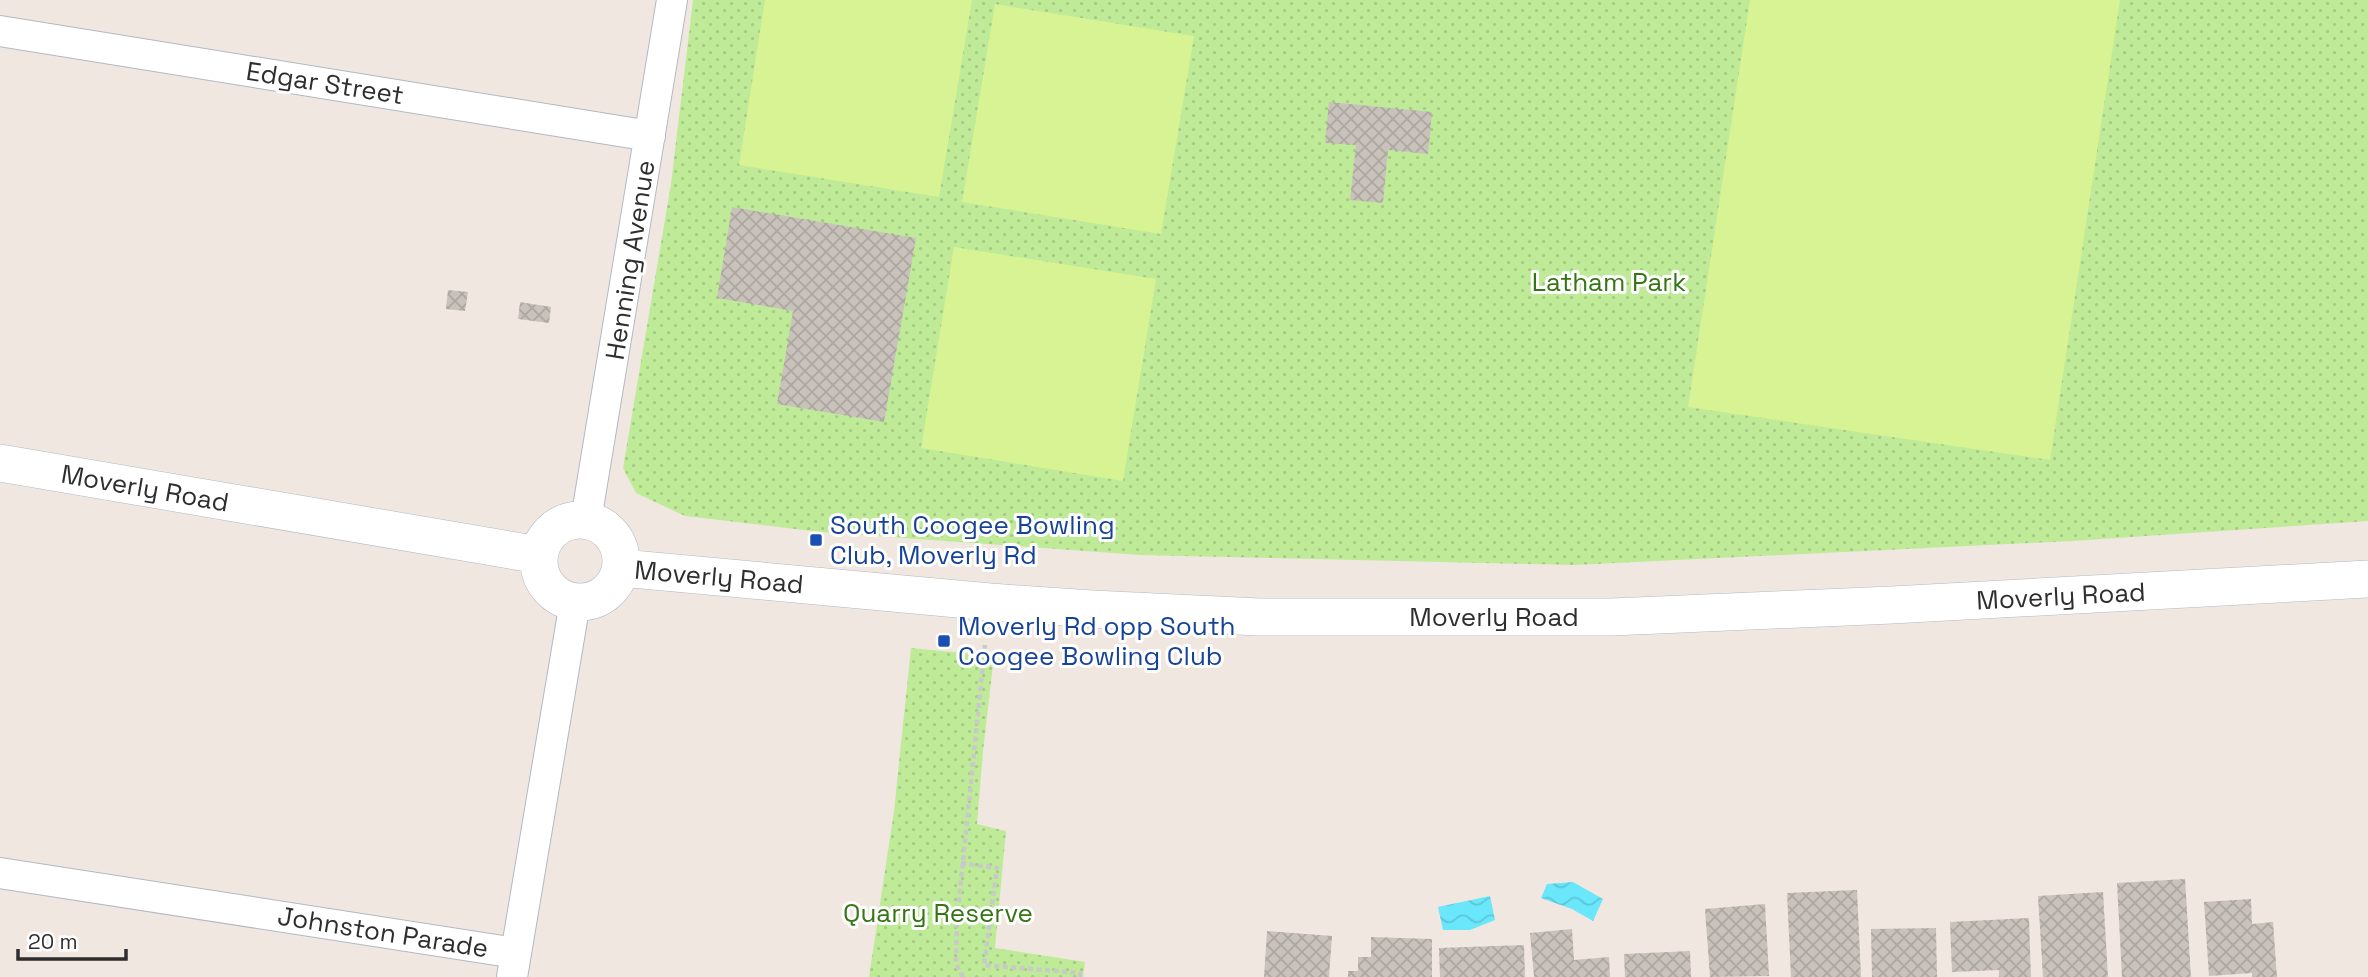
<svg xmlns="http://www.w3.org/2000/svg" width="2368" height="977" font-family="'Space Grotesk',sans-serif">
  <style>
    .green { fill: url(#green-dots) }
    .pitch { fill: #d7f393 }
    .water { fill: url(#water-waves) }
    .building { fill: url(#building-cross-hatch) }
    .lines { fill: none; stroke-linecap: round; stroke-linejoin: round }
    .minor-casing { stroke: #b3b8c2; stroke-width: 32 }
    .tertiary-casing { stroke: #b3b8c2; stroke-width: 38 }
    .path { stroke: #c9c9c9; stroke-width: 4.5; stroke-dasharray: 5 3.5; stroke-linecap: butt }
    .minor { stroke: #fff; stroke-width: 30 }
    .tertiary { stroke: #fff; stroke-width: 37 }
    .transit-dot { fill: #1a4fb4; stroke: #fff; stroke-width: 2.5 }
    .labels { text-anchor: middle; stroke-width: 6; stroke-linejoin: round; paint-order: stroke }
    .street-label { font-size: 26px; fill: #2e2e2e; stroke: #fff }
    .park-label { font-size: 26px; fill: #357514; stroke: #fff }
    .transit-label { font-size: 26px; fill: #164399; stroke: #fff; text-anchor: start }
  </style>
  <defs>
    <pattern id="green-dots" width="8" height="8" patternUnits="userSpaceOnUse" patternTransform="scale(1.75)"><rect width="8" height="8" fill="#bfeb98"/><path d="M2 2h.1M6 6h.1" fill="none" stroke="#a4ca83" stroke-width="1.8" stroke-linecap="round"/></pattern>
    <pattern id="water-waves" width="16" height="10" patternUnits="userSpaceOnUse" patternTransform="scale(1.75)"><rect width="16" height="10" fill="#6ae7fb"/><path d="M0 5q4-4 8 0t8 0" fill="none" stroke="#5cc6d7"/></pattern>
    <pattern id="building-cross-hatch" width="8" height="8" patternUnits="userSpaceOnUse" patternTransform="scale(1.75)"><rect width="8" height="8" fill="#c8c2bb"/><path d="M0 0l8 8M0 8l8-8" fill="none" stroke="#aca7a1"/></pattern>
  </defs>
  <rect width="100%" height="100%" fill="#f0e7e0"/>
  <path class="green" d="M693,0H2368V521L2072,541L1574,565L1140,555L821,532L685,516L636,493L623,468L671,184Z
    M911,648L994,656L983,751L977,824L1006,831L995,948L1085,962L1083,977H869L894,811Z"/>
  <path class="pitch" d="M765,0H972L939,197L739,165Z
    M1750,0H2120L2050,460L1688,407Z
    M995,4L1194,36L1161,234L962,202Z
    M954,247L1156,279L1123,481L921,448Z"/>
  <path class="water" d="M1573,882L1603,899L1593,921L1572,909L1541,898L1547,884Z
    M1490,896L1495,920L1470,930H1443L1438,907Z"/>
  <path class="building" d="M1329,102L1432,112L1428,154L1388,150L1383,203L1350,200L1356,145L1325,143Z
    M732,207L916,238L884,422L777,404L793,311L717,298Z
    M448,290L468,292L465,311L446,309Z
    M520,302L551,307L549,323L518,319Z
    M2185,879L2191,977H2122L2117,883Z
    M1857,890L1861,977H1791L1787,893Z
    M2103,892L2108,977H2043L2038,896Z
    M2251,899L2252,924L2273,922L2277,977H2252V973L2209,976L2204,902Z
    M1765,904L1769,976L1710,977L1705,909Z
    M2029,918L2031,977H1999V970L1952,972L1950,922Z
    M1936,928L1937,977H1872L1871,929Z
    M1572,929L1574,960L1609,957L1610,977H1534L1530,933Z
    M1267,931L1332,936L1329,977H1264Z
    M1371,937L1432,939V977H1348V971H1358V957H1371Z
    M1524,945L1525,977H1440L1439,948Z
    M1690,951L1691,977H1625L1624,954Z"/>
  <g class="lines">
    <defs>
      <path id="minor" d="M0,31L650,136
        M586,520L672,0
        M0,873L516,953
        M512,977L575,602"/>
      <path id="tertiary" d="M0,463L539,555
        M539 561a41 41 0 1 1 82 0a41 41 0 1 1-82 0Z
        M621,568L990,602L1092,609L1259,617H1612L1892,605L2368,579"/>
    </defs>
    <use href="#minor" class="minor-casing"/>
    <use href="#tertiary" class="tertiary-casing"/>
    <path class="path" d="M961,863L997,868L984,965L1080,973V977
      M963,977L956,964L957,920L985,645"/>
    <use href="#minor" class="minor"/>
    <use href="#tertiary" class="tertiary"/>
  </g>
  <g class="transit-dot">
    <rect x="809" y="533" width="14" height="14" rx="3.5"/>
    <rect x="937" y="634" width="14" height="14" rx="3.5"/>
  </g>
  <g class="labels">
    <g class="street-label">
      <text transform="translate(325 83) rotate(9)" y="9">Edgar Street</text>
      <text transform="translate(630 260) rotate(-81)" y="9">Henning Avenue</text>
      <text transform="translate(145 488) rotate(10)" y="9">Moverly Road</text>
      <text transform="translate(719 577) rotate(5)" y="9">Moverly Road</text>
      <text transform="translate(2061 596) rotate(-3)" y="9">Moverly Road</text>
      <text x="1494" y="626">Moverly Road</text>
      <text transform="translate(383 932) rotate(9)" y="9">Johnston Parade</text>
    </g>
    <g class="park-label">
      <text x="1609" y="291">Latham Park</text>
      <text x="938" y="922">Quarry Reserve</text>
    </g>
    <g class="transit-label">
      <text x="830" y="534">South Coogee Bowling<tspan x="830" dy="30">Club, Moverly Rd</tspan></text>
      <text x="958" y="635">Moverly Rd opp South<tspan x="958" dy="30">Coogee Bowling Club</tspan></text>
    </g>
  </g>
  <path d="M18 949v10h108v-10" fill="none" stroke="#2e2e2e" stroke-width="3.5"/>
  <text x="28" y="949" font-size="21" fill="#2e2e2e" stroke="#ffffff" stroke-width="5" paint-order="stroke">20 m</text>
</svg>
